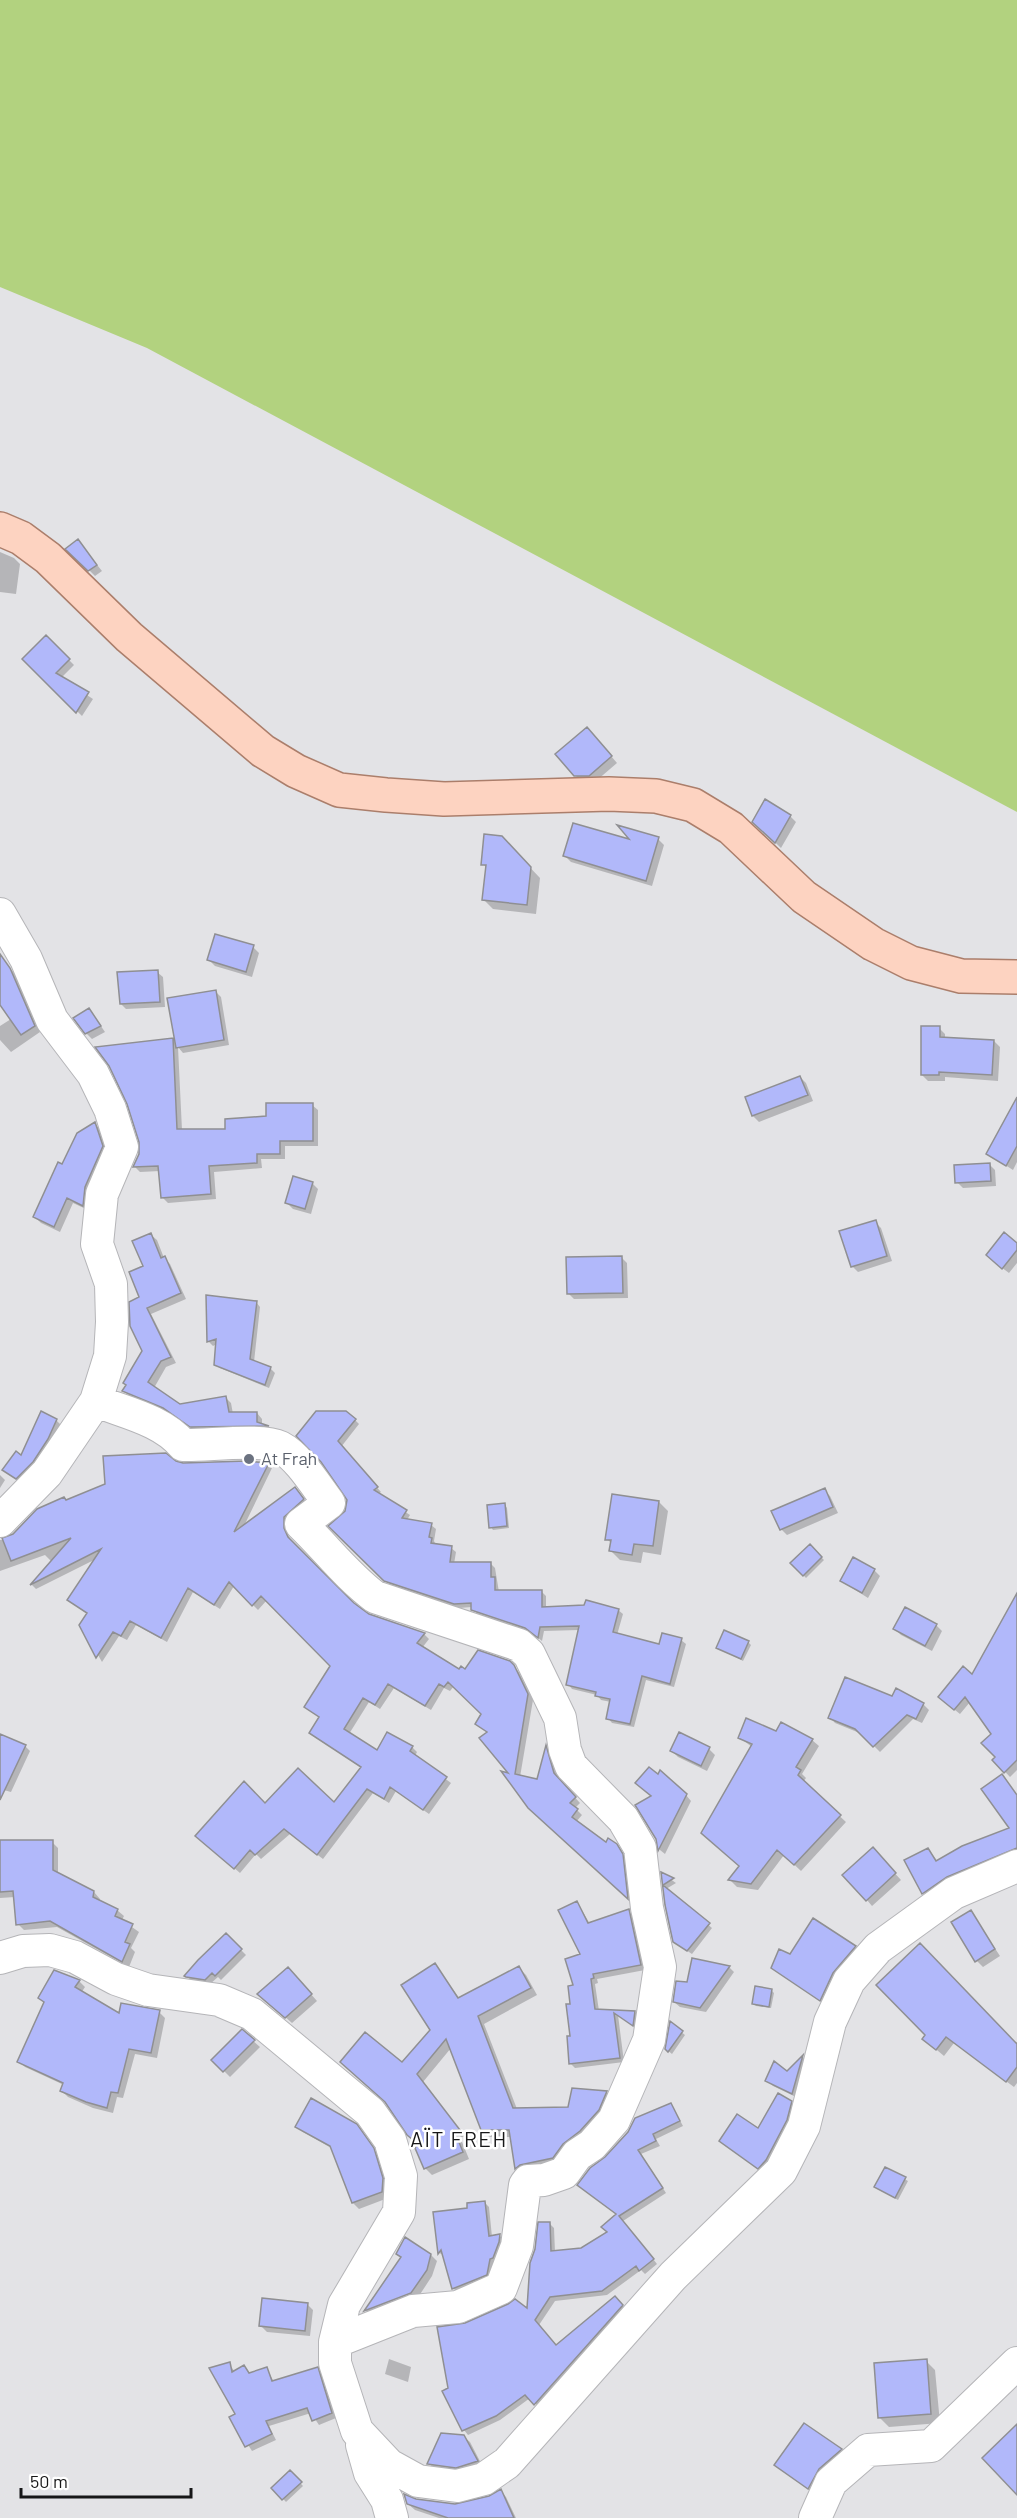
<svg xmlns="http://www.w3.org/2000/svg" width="1017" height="2518" font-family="Barlow,sans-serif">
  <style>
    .green { fill: #b2d27f }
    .shadow { fill: #0003 }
    .building { fill: #b1b8fa; stroke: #8f8f92; stroke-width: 1.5 }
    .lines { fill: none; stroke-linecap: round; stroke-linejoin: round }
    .minor-casing { stroke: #b5b5b8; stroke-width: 34 }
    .major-casing { stroke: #ab7e6b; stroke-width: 36 }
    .minor { stroke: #fff; stroke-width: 32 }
    .major { stroke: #fdd3c1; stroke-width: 33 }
    .worship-dot { fill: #6b7280; stroke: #fff; stroke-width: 2 }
    .labels { text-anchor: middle; stroke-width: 5; stroke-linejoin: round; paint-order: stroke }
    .worship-label { font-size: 18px; fill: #5b616d; stroke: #fff; text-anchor: start }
    .quarter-label { font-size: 21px; letter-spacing: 1.5px; fill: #171718; stroke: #fff }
  </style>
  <rect width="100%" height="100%" fill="#e3e3e6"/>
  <path class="green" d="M0,0H1017V812L147,348L0,287Z"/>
  <path class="shadow" d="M78,541L102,571L95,576L68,549Z
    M0,552L14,558L20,564L16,594L0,592Z
    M46,637L74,665L61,678L93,699L82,716L29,664Z
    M593,735L617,763L596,781L582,782L575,775Z
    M790,816L796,822L781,848L754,822Z
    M501,837L540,878L536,914L493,909L484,900L487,868L483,864Z
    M658,839L664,845L652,886L571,862L565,856Z
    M253,947L259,953L252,977L215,966L209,960Z
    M1,958L16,975L40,1032L11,1052L0,1040V1026L11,1019L0,1003Z
    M157,972L163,977L165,1007L126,1009L121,1004Z
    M215,991L221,997L229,1045L183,1053L178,1047L182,1130H227L312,1105L318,1110V1146H285V1159H261L262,1168L214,1172L216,1199L168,1203L162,1197L160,1171L140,1172L135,1167L172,1039L177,1044Z
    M94,1016L105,1032L92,1039L86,1033Z
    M939,1028L945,1034V1038L994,1041L1000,1047L998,1081L945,1077V1081H928L922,1075Z
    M800,1077L806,1083L813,1101L759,1122L753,1116L747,1098Z
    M95,1124L101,1130L108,1153L88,1210L73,1203L60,1232L41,1223L35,1217L63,1166Z
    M1017,1126V1162L1013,1170L988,1154Z
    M989,1164L995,1170L996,1186L963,1188L957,1182Z
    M313,1184L318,1189L311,1214L293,1209L287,1203Z
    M875,1222L881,1228L892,1261L858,1272L852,1266Z
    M151,1235L157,1240L164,1258L170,1264L186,1299L151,1314L176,1363L166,1367L154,1388L180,1405L225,1397L231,1403L233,1414L257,1413L262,1419V1425L272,1431L197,1432L170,1413L130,1397L124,1391L144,1351L141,1298Z
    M1017,1245V1263L1009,1273L993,1261Z
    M621,1257L627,1263L628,1298L574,1299L568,1293Z
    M207,1297L256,1302L260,1307L254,1362L270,1368L275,1373L269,1388L220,1368L216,1364L217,1344L213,1346L209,1342Z
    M56,1420L61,1425L21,1483L9,1474Z
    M355,1420L359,1424L341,1447L381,1492L378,1494L410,1515L407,1520L431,1525L436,1529L434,1541L436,1545L451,1548L456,1552L454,1564H491L495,1568L499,1592L541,1591L546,1596V1608L618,1610L623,1614L617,1635L660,1646L681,1640L686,1644L674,1687L646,1680L634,1727L612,1723L608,1718L611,1702L601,1700L597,1695L572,1689L568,1684L579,1630L544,1631L542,1641L531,1632L477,1614L472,1607L459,1608L390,1585L330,1526L347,1511L348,1501L316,1453Z
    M175,1463L267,1464L272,1468L244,1526L300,1494L308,1505L289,1523L288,1535L293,1544L353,1604L369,1615L424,1634L429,1639L422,1648L460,1671L509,1662L519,1672L533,1700L520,1777L538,1781L547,1748L551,1752L559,1780L580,1803L575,1808L582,1815L576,1822L606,1844L616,1845L627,1860L632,1901L535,1813L488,1733L477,1724L483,1714L454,1686L450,1691L444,1688L431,1710L394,1688L380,1709L369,1702L349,1734L377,1752L412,1747L417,1752L415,1756L451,1783L429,1814L396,1791L389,1803L373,1793L323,1859L290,1834L261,1859L256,1854L240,1873L203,1841L265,1805L334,1804L362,1768L311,1733L320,1718L306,1707L332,1666L267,1600L258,1610L234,1586L220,1609L193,1592L167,1642L136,1625L127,1640L119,1636L102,1662L81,1625L88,1614L75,1605L96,1559L36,1589L32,1585L52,1562L45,1555L0,1571V1540H5Z
    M0,1475L5,1480L0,1488Z
    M824,1490L830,1496L838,1513L787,1535L781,1529Z
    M659,1502L668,1511L661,1555L643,1552L641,1563L620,1560L610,1550L612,1544L607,1539Z
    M505,1505L507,1508L509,1528L493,1530L491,1527Z
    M810,1546L824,1560L806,1578L792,1563Z
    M874,1570L880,1576L868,1598L841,1581Z
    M1017,1614V1770L1010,1777L994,1760L997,1757L992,1734L970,1702L960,1714L945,1702L972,1676Z
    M936,1625L942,1631L932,1651L901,1635L895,1629Z
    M748,1642L751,1645L743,1661L718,1648Z
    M892,1698L923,1704L929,1710L922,1723L913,1719L880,1752L862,1734L835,1723L830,1717Z
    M777,1733L812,1740L819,1746L802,1774L806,1778L803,1782L846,1822L801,1871L784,1855L758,1890L737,1887L730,1880L740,1866L752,1747L740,1738Z
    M0,1735L25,1746L30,1751L11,1792L0,1789Z
    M709,1749L715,1755L707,1771L678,1757L672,1751Z
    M686,1795L691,1801L665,1854L660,1850L657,1838Z
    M1017,1795V1855L929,1899L924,1893L928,1849L938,1862L1011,1828Z
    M0,1842H52L58,1848V1875L94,1892L100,1899L99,1901L117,1910L124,1916L122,1920L139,1932L131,1948L135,1952L129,1967L57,1927L24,1930L18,1924L15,1897L0,1898Z
    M878,1855L901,1880L872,1906L867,1900Z
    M663,1874L676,1883L666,1889L712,1928L692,1954L674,1942Z
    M577,1902L590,1924L629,1911L633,1916L645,1970L597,1979L598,1983L595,1984L599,2011L635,2012L639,2017L638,2029L618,2015L624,2062L575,2068L570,2063L572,2005L582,1955Z
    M971,1912L1000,1956L983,1967L977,1961Z
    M226,1935L246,1955L221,1980L218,1977L210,1984L192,1982L187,1976Z
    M855,1947L860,1952L826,2005L773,1968Z
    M693,1960L729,1967L734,1972L706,2012L680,2007L674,2002L689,1983Z
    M435,1965L460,1999L519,1968L526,1975L537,1995L484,2024L517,2109H569L607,2092L613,2099L560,2164L523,2175L516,2168L511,2137H490L483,2130L451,2048L423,2082L465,2137H460L469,2159L432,2175L425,2168L402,2064L432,2030Z
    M55,1972L79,1981L85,1987L81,1993L120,2015L159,2012L165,2018L157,2058L135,2054L123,2098L117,2097L113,2113L93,2108L68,2097L62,2091L64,2085L25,2067L19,2061L45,2003L40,1998Z
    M294,1975L317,2001L292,2023L265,1999Z
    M771,1990L774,1993L771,2008L756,2006L754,2004Z
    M671,2024L685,2035L672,2054L666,2049Z
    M242,2031L260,2047L230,2077L213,2060Z
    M927,2035L1017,2042V2083L1014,2087L954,2043L944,2056L924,2039Z
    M803,2057L808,2062L798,2098L773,2086L767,2080L787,2073Z
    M791,2102L797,2109L764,2174L721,2141L758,2130Z
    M671,2104L683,2126L656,2139L660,2146L641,2154L666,2193L623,2221L657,2264L645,2274L641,2270L607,2295L555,2301L539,2325L557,2347L615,2298L627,2310L540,2408L530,2398L500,2420L468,2435L464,2430L444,2392L528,2311L549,2223L554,2228L555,2252L581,2249L609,2232L617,2214L584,2189Z
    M297,2126L362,2132L379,2156L388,2185V2198L359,2209L353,2203L333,2149L303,2132Z
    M886,2169L908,2181L898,2200L879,2189Z
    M485,2203L489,2207L492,2237L500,2236L504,2240L491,2279L458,2293L454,2289L444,2255L439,2253L434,2214L469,2209Z
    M397,2253L431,2255L437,2261L432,2276L417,2299L372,2316L366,2311L402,2258Z
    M307,2304L313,2310L310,2336L267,2332L261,2326Z
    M389,2359L411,2367L408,2382L385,2374Z
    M926,2361L935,2370L940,2423L889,2427L880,2418Z
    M229,2364L235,2372L244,2367L250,2374L267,2369L274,2382L317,2369L322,2374L336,2418L319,2425L311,2413L269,2426L276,2440L252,2451L231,2418L237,2415Z
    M804,2425L841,2450L850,2459L818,2497L776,2465Z
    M463,2436L470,2442L483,2467L463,2473L435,2469L429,2464Z
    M290,2472L303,2486L286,2502L273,2488Z
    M501,2491L506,2497L516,2518H439L415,2510L408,2504L415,2500L455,2505L489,2498Z"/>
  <path class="building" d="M78,539L97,565L88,571L65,549Z
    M46,635L70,659L56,673L89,692L76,713L22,659Z
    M587,727L612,756L589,776H574L555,754Z
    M765,799L791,815L775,843L752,822Z
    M573,823L629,839L617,825L659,837L646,881L563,856Z
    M484,834L502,836L531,867L527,905L482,900L486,865H481Z
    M215,934L254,945L246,972L207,960Z
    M0,954L10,968L35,1026L21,1035L0,1005Z
    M158,970L160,1002L120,1004L117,972Z
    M216,990L224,1040L176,1048L167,998Z
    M89,1008L101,1026L85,1034L73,1018Z
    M921,1026H940V1037L994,1040L992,1075L939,1072V1075H921Z
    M173,1038L177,1129H225V1119L266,1116V1103H313V1141H280V1154H257V1163L209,1166L211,1194L161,1198L158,1166L133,1167L139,1154V1142L127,1104L109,1066L95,1047Z
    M800,1076L808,1095L752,1116L745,1097Z
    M1017,1097V1146L1006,1166L986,1154Z
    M95,1122L103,1146L85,1187L83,1206L67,1198L54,1227L33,1217L58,1162L62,1164L77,1133Z
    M990,1163L991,1181L955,1183L954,1165Z
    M293,1176L313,1182L305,1209L285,1203Z
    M876,1220L887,1256L851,1267L839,1231Z
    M1004,1232L1017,1243V1250L1002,1269L986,1255Z
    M151,1233L161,1258L165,1256L181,1293L147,1308L171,1357L161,1361L148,1382L180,1404L226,1396L229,1412H257V1422L269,1426L190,1427L163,1408L122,1391L126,1385L123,1383L142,1351L130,1326L129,1302L139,1297L129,1272L143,1266L132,1241Z
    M622,1256L623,1293L567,1294L566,1257Z
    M206,1295L257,1301L250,1359L271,1367L265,1385L214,1365L216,1339L207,1342Z
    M41,1411L57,1419L48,1439L33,1462L16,1479L2,1470L16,1451L21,1455Z
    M316,1411H346L356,1419L338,1441L378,1487L374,1490L407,1510L402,1518L432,1523L429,1537L432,1538L431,1543L452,1546L450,1562H491V1577H495V1590H542V1607L584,1605L586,1600L619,1609L613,1632L659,1644L662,1633L682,1638L670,1684L642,1676L630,1724L606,1719L610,1699L595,1696L596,1692L566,1685L579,1626L540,1627L538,1638L525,1628L471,1610V1603L454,1604L384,1581L328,1526L345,1511L347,1500L321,1462L296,1436Z
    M166,1453L176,1461L183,1463L247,1461L269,1463L234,1532L295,1487L304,1499L284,1517V1528L288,1537L354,1603L369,1614L425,1633L417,1643L459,1669L461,1666L465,1669L478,1650L510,1661L514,1665L528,1694L515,1774L537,1779L546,1745L554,1773L576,1797L570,1803L578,1809L572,1817L606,1842L608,1838L617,1844L623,1854L628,1899L528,1808L501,1771L508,1773L479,1738L487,1732L475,1724L481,1714L448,1682L444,1687L439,1684L425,1706L388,1684L375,1705L363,1698L344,1729L377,1750L387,1732L413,1746L410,1751L447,1777L423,1810L390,1787L384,1799L367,1789L317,1855L284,1829L255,1855L250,1850L234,1869L195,1836L244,1781L265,1803L298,1768L334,1802L361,1767L309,1733L319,1717L304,1707L330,1666L261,1596L252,1606L229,1582L214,1605L188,1588L161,1638L130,1621L121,1636L113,1632L96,1658L79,1625L87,1613L67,1600L101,1549L30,1585L71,1538L11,1561L2,1538L13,1534L37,1509L64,1497L66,1500L105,1484L103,1456Z
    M825,1488L833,1507L780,1530L771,1511Z
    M612,1494L659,1501L653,1546L634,1544L632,1555L609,1551L611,1540H605Z
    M505,1503L507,1526L489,1528L487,1505Z
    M810,1544L822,1557L803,1576L790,1563Z
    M853,1557L875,1569L862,1593L840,1581Z
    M1017,1593V1760L1004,1773L992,1760L995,1757L981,1743L991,1734L965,1697L954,1710L938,1697L963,1666L972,1674Z
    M905,1607L937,1624L925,1646L893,1629Z
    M724,1630L749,1641L741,1659L716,1648Z
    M845,1677L892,1696L896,1688L924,1703L916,1719L907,1715L873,1747L855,1729L828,1718Z
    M746,1718L776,1731L781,1722L813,1739L796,1767L801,1770L798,1775L841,1815L794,1865L777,1850L751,1884L728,1880L739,1866L701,1833L752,1744L738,1738Z
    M679,1732L710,1747L701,1766L670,1751Z
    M0,1734L26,1745L0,1800Z
    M649,1767L658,1774L660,1770L687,1794L658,1851L656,1839L635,1805L651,1796L635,1783Z
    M1002,1774L1017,1795V1848L947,1877L922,1894L904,1860L928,1848L936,1861L962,1846L1009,1828L981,1789Z
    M0,1840H53V1870L94,1891L93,1897L118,1909L115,1916L133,1924L125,1942L130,1944L122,1962L50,1921L16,1925L13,1891L0,1892Z
    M873,1847L896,1873L866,1901L842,1875Z
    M661,1872L674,1878L663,1885L710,1923L687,1951L673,1942L665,1905Z
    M577,1901L588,1923L629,1909L641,1965L593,1974L594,1978L591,1979L595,2009L635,2011L633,2026L614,2013L620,2058L569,2064L567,2036H570L566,2004H570L568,1986L573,1985L565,1959L580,1954L558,1910Z
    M971,1910L995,1949L975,1962L951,1922Z
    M813,1918L856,1946L833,1973L820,2001L771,1968L779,1949L790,1954Z
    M226,1933L242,1949L215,1976L212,1973L205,1980L186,1977L184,1976L198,1960Z
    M920,1943L1017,2044V2067L1006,2082L946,2037L936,2050L922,2039L925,2035L876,1985Z
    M692,1958L730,1966L700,2008L673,2002L676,1981L687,1982Z
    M435,1963L458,1998L519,1966L531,1988L478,2016L513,2108L568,2107L572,2088L607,2091L599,2110L580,2131L563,2144L553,2158L520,2165L515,2169L509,2130H481L446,2039L417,2074L460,2130H454L463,2152L424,2169L415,2148L418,2144L407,2135L385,2102L340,2062L365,2032L402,2062L430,2030L401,1985Z
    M288,1967L312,1994L285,2018L257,1994Z
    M54,1970L80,1980L75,1987L119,2013L121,2003L160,2010L151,2053L129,2049L118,2093L111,2092L107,2108L86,2102L60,2091L63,2083L17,2062L44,2002L38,1998Z
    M755,1986L772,1989L769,2007L752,2004Z
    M670,2021L683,2031L668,2052L665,2049Z
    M242,2029L255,2040L223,2072L211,2060Z
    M803,2055L792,2094L765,2081L774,2061L787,2071Z
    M778,2093L792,2101L787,2120L766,2160L758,2169L719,2141L737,2114L758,2128Z
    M311,2098L357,2124L374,2148L383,2178L382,2192L352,2203L330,2146L295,2127Z
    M671,2103L680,2121L653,2134L656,2141L638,2150L663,2188L619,2216L654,2259L639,2271L636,2266L602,2291L550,2297L535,2320L556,2345L615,2296L623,2305L534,2405L525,2395L496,2416L462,2431L442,2391L448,2388L437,2327L465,2323L508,2304L515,2299L527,2308L530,2263L535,2249L538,2222H550L551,2251L581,2248L607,2232L601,2227L616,2214L577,2185L590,2168L605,2157L628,2132L635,2118Z
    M885,2167L906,2177L895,2198L874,2187Z
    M485,2201L489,2236L500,2234L499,2242L493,2258L490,2259L487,2275L452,2289L441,2250L438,2254L433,2212L467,2208V2203Z
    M405,2237L431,2254L427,2270L411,2293L364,2311L401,2257L396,2254Z
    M262,2298L308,2303L305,2331L259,2326Z
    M927,2359L931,2414L878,2418L874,2363Z
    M230,2362L232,2372L244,2365L249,2373L267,2367L272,2381L318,2367L332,2413L312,2421L307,2408L266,2421L272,2434L245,2447L229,2417L235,2414L209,2368Z
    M804,2423L842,2449L819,2469L808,2489L774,2465Z
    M1017,2424V2495L982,2458Z
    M441,2433L464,2435L478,2461L456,2468L427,2464Z
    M290,2470L302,2482L282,2500L271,2488Z
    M501,2489L514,2518H448L407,2504L404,2494L416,2499L455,2504L489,2496Z"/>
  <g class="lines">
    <defs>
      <path id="minor" d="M0,914L26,959L52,1020L93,1074L110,1109L122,1147L102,1194L97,1244L111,1284L112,1322L110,1356L96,1401L47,1473L0,1521
        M96,1401C126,1413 162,1420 183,1445C206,1446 261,1438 280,1447C299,1457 316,1486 329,1503L301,1524C326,1548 347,1576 375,1597L519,1645L529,1654L560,1718L565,1750L571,1766L623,1819L640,1848L647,1908L660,1967L649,2040L614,2120L592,2145L577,2155L564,2173L544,2180L528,2181L525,2185L517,2246L501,2288L458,2307L413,2311L335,2342
        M0,1958L23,1951L50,1950L75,1957L116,1979L148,1990L219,2000L252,2014L370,2112L390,2140L401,2176L399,2212L344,2305L335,2342V2363L357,2431L389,2465L418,2481L457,2486L484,2479L507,2463L673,2276L781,2171L804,2126L830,2022L849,1981L878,1948L954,1893L1017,1866
        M362,2445L370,2473L387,2500L392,2518
        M815,2518L831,2482L868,2450L931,2446L1017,2363"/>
      <path id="major" d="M0,529L21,538L48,558L129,637L263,751L296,771L339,790L386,795L444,799L609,794L656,796L693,805L731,828L804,897L873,944L911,963L961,976L1017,977"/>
    </defs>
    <use href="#minor" class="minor-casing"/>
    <use href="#major" class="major-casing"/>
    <use href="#minor" class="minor"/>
    <use href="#major" class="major"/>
  </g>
  <circle class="worship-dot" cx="249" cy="1459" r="6"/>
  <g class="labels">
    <g class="worship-label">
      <text x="261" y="1465">At Fraḥ</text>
    </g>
    <g class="quarter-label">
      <text x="459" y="2147">AÏT FREH</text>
    </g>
  </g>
  <path d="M21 2488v9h170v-9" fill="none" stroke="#171718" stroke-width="3"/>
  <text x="30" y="2488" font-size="18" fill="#171718" stroke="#ffffff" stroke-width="4.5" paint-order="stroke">50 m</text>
</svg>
